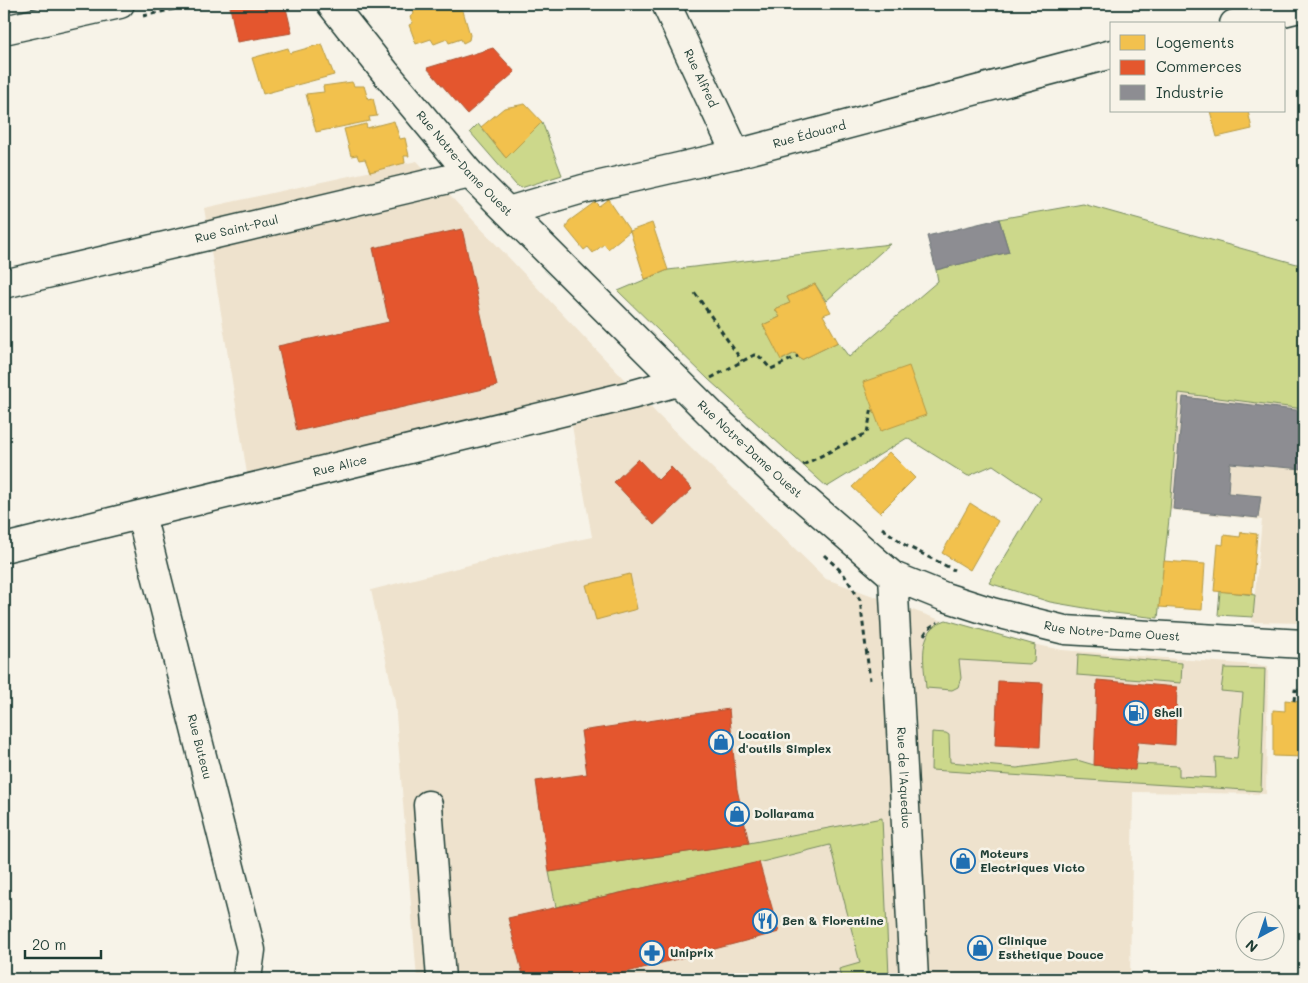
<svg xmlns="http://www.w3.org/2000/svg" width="1308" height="983" font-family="Mali,sans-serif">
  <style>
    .built { fill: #eee2cd }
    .green { fill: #ccd88b; stroke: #768a60 }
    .homes { fill: #f2c14e; stroke: #b39946 }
    .shops { fill: #e4572e; stroke: #a94f30 }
    .industry { fill: #8d8d92; stroke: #6c7576 }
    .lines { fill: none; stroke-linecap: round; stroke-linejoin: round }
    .minor-casing { stroke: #1f3d34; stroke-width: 31 }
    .path { stroke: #1f3d34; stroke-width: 3; stroke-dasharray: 5 4; stroke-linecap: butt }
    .minor { stroke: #f7f3e8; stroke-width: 28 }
    .labels { text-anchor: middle; stroke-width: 5; stroke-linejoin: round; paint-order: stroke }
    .street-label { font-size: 12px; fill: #1f3d34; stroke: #f7f3e8 }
    .poi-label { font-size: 12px; font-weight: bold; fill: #1f3d34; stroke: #f7f3e8; text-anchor: start }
  </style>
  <rect width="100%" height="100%" fill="#f7f3e8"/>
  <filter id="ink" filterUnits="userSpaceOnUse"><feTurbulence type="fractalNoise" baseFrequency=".02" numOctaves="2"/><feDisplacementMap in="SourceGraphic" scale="10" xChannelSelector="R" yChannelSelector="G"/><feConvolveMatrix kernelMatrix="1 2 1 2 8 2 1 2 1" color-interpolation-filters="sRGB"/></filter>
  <g filter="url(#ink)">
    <path class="built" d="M417,161L658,415L826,579L946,622L997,637L1062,650L1268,666L1266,794L1133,792L1130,979H417L395,702L371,590L520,552L592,537L572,426L251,498L204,208Z
      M1179,392L1304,409V623L1252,622L1262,520L1170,510Z"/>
    <path class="green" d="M542,122L562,175L521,188L516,185L470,132L478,124L506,158Z
      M1083,204L1304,266V409L1179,393L1170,510L1158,618L1114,613L1050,602L989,583L1041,498L993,465L968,476L907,438L827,487L708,379L618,291L668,270L890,244L826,301L815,284L787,297L790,303L775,309L780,317L763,325L782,360L795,353L801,360L838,342L849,357L938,281L936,270L1009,252L999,219Z
      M1220,591L1255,595L1253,617L1218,615Z
      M946,620L1035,645L1034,662L1029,664L959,660L961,678L958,687L952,690L926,688C924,663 916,630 946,620Z
      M1078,654L1182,663L1181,683L1077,675Z
      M1224,668L1265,669L1261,791L931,770L932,732L946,733L949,735L950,762L1017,768L1077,760L1094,765L1134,770L1135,764L1179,766V776L1216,778L1215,757L1237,759L1243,693L1221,691Z
      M882,818L889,976L887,979H841L839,969L860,963L830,845L766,861L556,907L549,872L749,843Z"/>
    <path class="homes" d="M443,4H461L470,35L469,40L463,43L461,39L449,43L447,39L434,44L431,39L416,44L409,25L413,23L410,17L414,14L413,11Z
      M322,44L334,75L263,94L252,58L288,48L290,53Z
      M352,82L354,86H364L368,99L373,98L377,116L369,117L370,121L316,132L306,94L324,92L323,86Z
      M525,104L542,122L506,158L481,127L504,108Z
      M1210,111H1248L1252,129L1217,137Z
      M394,121L400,139L405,138L409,156H404L405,163L370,172L365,159L359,160L357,155L351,156L344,129L366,124L367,128Z
      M608,199L630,231L608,249L604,244L593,253L588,247L584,250L566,228L569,221L595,202L599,206Z
      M652,223L668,270L645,279L630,231Z
      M815,284L831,312L823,315L838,342L801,360L795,353L781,360L763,325L780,317L775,309L790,303L787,297Z
      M909,366L926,415L881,431L863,382Z
      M889,452L915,478L880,513L852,487Z
      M970,503L998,521L970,570L942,553Z
      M1241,532L1257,534L1252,594L1214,591L1218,544L1223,545L1224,535L1240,537Z
      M1164,561L1205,564L1202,610L1159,607Z
      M630,574L637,609L596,620L586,585Z
      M1285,700L1304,702V757L1273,756V710L1285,711Z"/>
    <path class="shops" d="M241,4H248L249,7L266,4H285L292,33L237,42L230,7Z
      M493,48L515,72L467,114L427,68Z
      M462,229L497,386L297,431L278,346L389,322L373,248Z
      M638,459L658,480L671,467L692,489L654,525L614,482Z
      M1097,680L1177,687L1175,745L1138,742L1135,770L1094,765Z
      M998,681L1043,683L1040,747L995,745Z
      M729,709L737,789L749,843L549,872L536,781L587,774L581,731Z
      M759,862L779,932L601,979H524L508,918Z"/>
    <path class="industry" d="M999,219L1009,252L936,270L927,236Z
      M1183,397L1304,411V469L1230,463L1228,493L1261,496L1258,518L1173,509Z"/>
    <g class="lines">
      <defs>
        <g id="minor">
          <path id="s1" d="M331,4L385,72L470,174L715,418L780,478L893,576L945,597L992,612L1065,630L1304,644"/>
          <path id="s2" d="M666,4L736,154"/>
          <path d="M1234,24L1304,7"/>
          <path d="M4,30L120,4"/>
          <path id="s3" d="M508,211L583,189L736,154L1112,54"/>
          <path id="s4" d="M4,284L470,174"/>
          <path id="s5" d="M141,515L251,950L247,979"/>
          <path id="s6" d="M4,548L631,395L677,382"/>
          <path id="s7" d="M893,576L914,979"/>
          <path d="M428,805L441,979"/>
        </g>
      </defs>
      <use href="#minor" class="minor-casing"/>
      <path class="path" d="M143,16L196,4
        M695,293L742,361
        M711,378L754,355H758L771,369L798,356
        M803,465L867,433L872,407
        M882,528L905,545L954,570
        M824,555L843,573L860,600L870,680
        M924,635L929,628L938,622
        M1294,701L1295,690L1304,692"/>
      <use href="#minor" class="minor"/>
    </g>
  </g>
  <defs>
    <symbol id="fuel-ring" viewBox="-11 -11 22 22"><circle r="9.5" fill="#f7f3e8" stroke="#1f6fb2" stroke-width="1.5"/><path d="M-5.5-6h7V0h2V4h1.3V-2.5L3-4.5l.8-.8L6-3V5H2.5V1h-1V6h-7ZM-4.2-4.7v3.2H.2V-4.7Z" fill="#1f6fb2"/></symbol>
    <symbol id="shop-ring" viewBox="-11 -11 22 22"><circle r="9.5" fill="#f7f3e8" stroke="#1f6fb2" stroke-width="1.5"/><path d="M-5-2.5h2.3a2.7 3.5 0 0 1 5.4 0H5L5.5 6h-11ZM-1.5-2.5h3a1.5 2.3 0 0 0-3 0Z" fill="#1f6fb2"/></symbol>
    <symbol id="restaurant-ring" viewBox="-11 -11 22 22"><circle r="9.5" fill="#f7f3e8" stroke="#1f6fb2" stroke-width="1.5"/><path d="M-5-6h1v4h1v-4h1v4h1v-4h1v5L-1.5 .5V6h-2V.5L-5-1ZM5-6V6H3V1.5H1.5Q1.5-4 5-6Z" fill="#1f6fb2"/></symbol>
    <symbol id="pharmacy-ring" viewBox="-11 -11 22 22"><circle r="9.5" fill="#f7f3e8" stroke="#1f6fb2" stroke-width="1.5"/><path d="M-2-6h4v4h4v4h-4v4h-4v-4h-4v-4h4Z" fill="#1f6fb2"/></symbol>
  </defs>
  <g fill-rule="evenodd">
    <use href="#fuel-ring" x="1122" y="699" width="28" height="28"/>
    <use href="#shop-ring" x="707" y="728" width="28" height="28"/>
    <use href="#shop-ring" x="723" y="800" width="28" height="28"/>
    <use href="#shop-ring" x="949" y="847" width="28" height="28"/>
    <use href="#restaurant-ring" x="751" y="907" width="28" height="28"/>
    <use href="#shop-ring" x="966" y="934" width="28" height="28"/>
    <use href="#pharmacy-ring" x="638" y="939" width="28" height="28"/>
  </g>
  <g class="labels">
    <g class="street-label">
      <text dy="4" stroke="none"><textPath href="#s2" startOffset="82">Rue Alfred</textPath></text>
      <text dy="4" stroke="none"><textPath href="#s3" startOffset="311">Rue Édouard</textPath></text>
      <text dy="4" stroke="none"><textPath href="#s1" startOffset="208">Rue Notre-Dame Ouest</textPath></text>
      <text dy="4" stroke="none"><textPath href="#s4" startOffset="239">Rue Saint-Paul</textPath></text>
      <text dy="4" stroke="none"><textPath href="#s1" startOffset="612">Rue Notre-Dame Ouest</textPath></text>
      <text dy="4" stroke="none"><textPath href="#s6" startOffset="346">Rue Alice</textPath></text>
      <text dy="4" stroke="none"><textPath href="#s1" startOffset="1031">Rue Notre-Dame Ouest</textPath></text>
      <text dy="4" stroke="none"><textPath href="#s5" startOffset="239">Rue Buteau</textPath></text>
      <text dy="4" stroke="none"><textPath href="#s7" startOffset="202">Rue de l'Aqueduc</textPath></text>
    </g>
    <g class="poi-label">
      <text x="1154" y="717">Shell</text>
      <text x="738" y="739">Location<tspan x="738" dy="14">d'outils Simplex</tspan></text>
      <text x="754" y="818">Dollarama</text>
      <text x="980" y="858">Moteurs<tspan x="980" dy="14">Electriques Victo</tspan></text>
      <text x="782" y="925">Ben &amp; Florentine</text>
      <text x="998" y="945">Clinique<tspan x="998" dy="14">Esthetique Douce</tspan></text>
      <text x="670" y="957">Uniprix</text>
    </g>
  </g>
  <rect width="1308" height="983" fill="none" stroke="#f7f3e8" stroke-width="20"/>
  <rect x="10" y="10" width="1288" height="963" fill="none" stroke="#1f3d34" stroke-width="2" filter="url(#ink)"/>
  <rect x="1110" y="22" width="175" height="90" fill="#f7f3e8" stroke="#a1aaa0"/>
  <rect x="1120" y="35" width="25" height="15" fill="#f2c14e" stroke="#a1aaa0"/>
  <text x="1156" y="48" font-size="15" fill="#1f3d34">Logements</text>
  <rect x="1120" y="60" width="25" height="15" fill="#e4572e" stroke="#a1aaa0"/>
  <text x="1156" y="72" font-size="15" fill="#1f3d34">Commerces</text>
  <rect x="1120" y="85" width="25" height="15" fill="#8d8d92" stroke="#a1aaa0"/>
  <text x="1156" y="98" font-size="15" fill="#1f3d34">Industrie</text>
  <g transform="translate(1260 936) rotate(220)"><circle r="24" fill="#f7f3e8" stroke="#a1aaa0"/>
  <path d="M0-4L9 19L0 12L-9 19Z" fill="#1f6fb2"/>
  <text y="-8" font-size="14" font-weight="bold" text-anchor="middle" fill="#1f3d34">N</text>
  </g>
  <path d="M25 950v8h76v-8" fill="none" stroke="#1f3d34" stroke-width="2.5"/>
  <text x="32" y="950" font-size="15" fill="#1f3d34" stroke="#f7f3e8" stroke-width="4" paint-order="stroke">20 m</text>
</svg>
